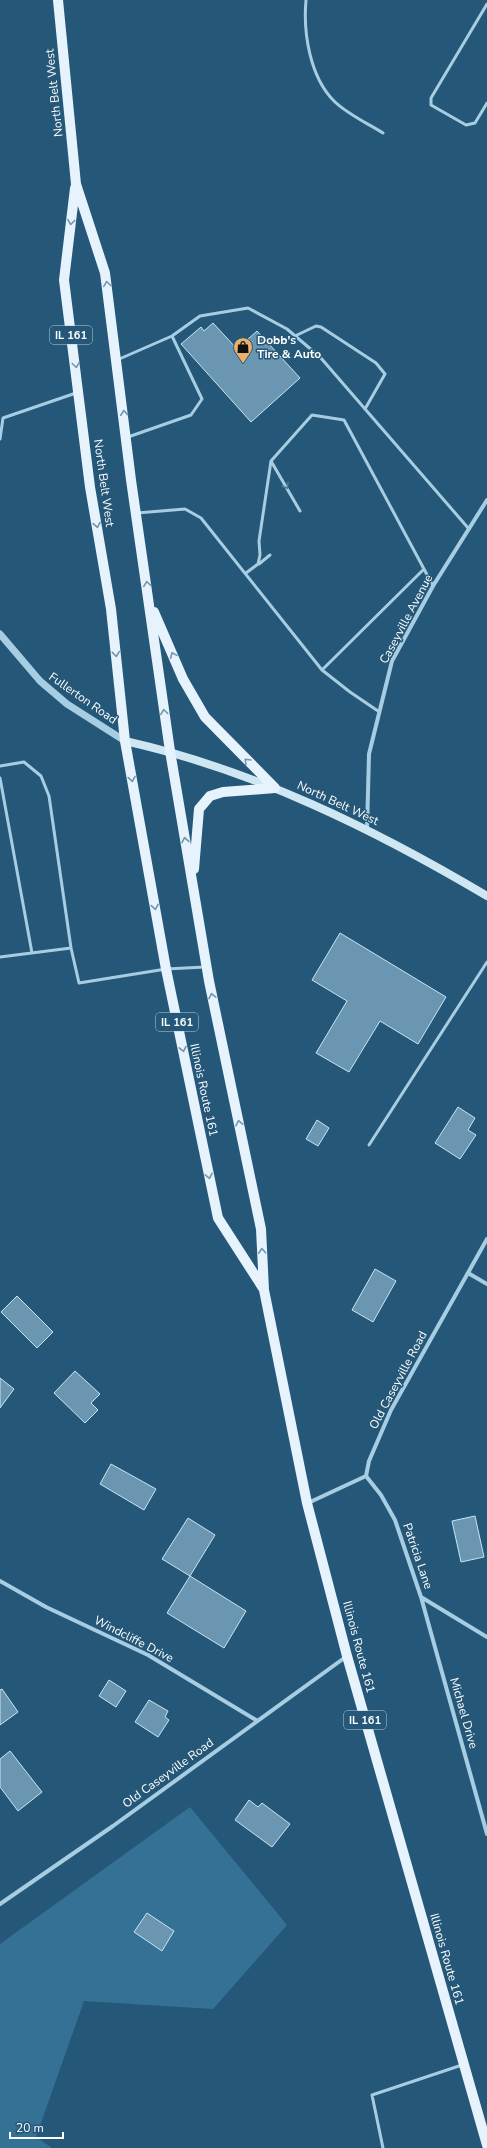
<svg xmlns="http://www.w3.org/2000/svg" width="487" height="2148" font-family="'Nunito Sans',sans-serif">
  <style>
    .green { fill: #357194 }
    .building { fill: #6a96b1; stroke: #c9e4f3 }
    .lines { fill: none; stroke-linecap: round; stroke-linejoin: round }
    .service { stroke: #a7cde3; stroke-width: 3 }
    .minor { stroke: #a7cde3; stroke-width: 4 }
    .tertiary { stroke: #a7cde3; stroke-width: 7 }
    .secondary { stroke: #cfe6f3; stroke-width: 8 }
    .primary { stroke: #e6f2fc; stroke-width: 10 }
    .oneway { stroke: #7296ad }
    .oneway2 { stroke: #4c7b98 }
    .labels { text-anchor: middle; stroke-width: 3; stroke-linejoin: round; paint-order: stroke }
    .shield { fill: #255878; stroke: #becdd6; stroke-width: 1 }
    .shield-label { font-size: 11px; font-weight: bold; fill: #fff }
    .street-label { font-size: 12px; fill: #fff; stroke: #255878 }
    .poi-label { font-size: 12px; font-weight: bold; fill: #fff; stroke: #255878; text-anchor: start }
  </style>
  <rect width="100%" height="100%" fill="#255878"/>
  <path class="green" d="M190,1807L287,1925L213,2009L84,2001L36,2137L52,2148H0V1944Z"/>
  <path class="building" d="M213,323L237,349L257,331L300,378L251,422L181,344L201,327L204,331Z
    M340,933L446,997L418,1044L380,1021L349,1072L316,1053L347,1001L312,980Z
    M458,1107L475,1118L468,1130L476,1135L460,1159L435,1143Z
    M317,1120L329,1128L318,1146L306,1139Z
    M375,1269L396,1281L373,1322L352,1310Z
    M17,1296L53,1332L37,1348L1,1312Z
    M75,1371L100,1394L91,1403L98,1410L85,1423L54,1393Z
    M0,1378L14,1389L0,1408Z
    M111,1464L156,1489L144,1510L100,1484Z
    M475,1516L484,1557L461,1562L452,1521Z
    M188,1518L215,1535L190,1576L162,1559Z
    M190,1576L246,1611L224,1648L167,1613Z
    M109,1680L126,1691L116,1707L99,1696Z
    M2,1689L18,1712L0,1725V1690Z
    M149,1700L168,1711L165,1717L169,1720L158,1737L135,1722Z
    M10,1751L42,1792L18,1811L0,1787V1759Z
    M249,1800L258,1807L262,1803L290,1824L272,1847L235,1820Z
    M147,1913L174,1931L162,1951L134,1932Z"/>
  <g class="lines">
    <path class="service" d="M306,0C303,33 310,77 334,101C347,114 367,123 383,133
      M487,4L431,98V105L466,125L475,123L487,103
      M295,336L316,326L321,327L376,363L385,374L365,409
      M117,360L172,336L200,316L248,308L287,329L320,357L469,529
      M128,437L191,415L202,399L172,336
      M0,439L3,418L76,393
      M271,461L300,511
      M137,513L185,509L201,518L322,670L350,692L378,711
      M259,564L270,555
      M246,573L258,564L260,555L259,541L271,461L312,415L344,420L424,569
      M322,670L424,569L433,586
      M0,766L24,762L41,776L49,796L71,948
      M0,778L32,953
      M0,957L71,948L79,983L166,969L205,967
      M369,1145L487,962
      M383,2148L372,2095L462,2065"/>
    <path class="minor" d="M367,830L369,754L392,661L433,586L487,500
      M468,1273L487,1284
      M366,1476L381,1495L395,1520L421,1597L487,1637
      M308,1503L366,1476L369,1461L391,1410L487,1239
      M0,1581L46,1607L148,1655L256,1720
      M421,1597L487,1834
      M0,1904L113,1826L347,1656"/>
    <path class="tertiary" d="M0,634L40,681L67,704L125,741"/>
    <path class="secondary" d="M125,741C254,770 374,829 487,896"/>
    <path class="primary" d="M58,0L76,184L105,273L131,480L170,751L209,981L261,1229L264,1290L307,1503L347,1656L487,2145
      M75,188L64,280L90,487L111,609L125,741L166,969L218,1218L263,1288
      M154,612L183,679L205,717L275,788
      M194,869L199,809L210,796L223,792L275,788"/>
  </g>
  <defs><path id="oneway-chevron" d="M-2-3.5L2.5 0L-2 3.5" fill="none" stroke-width="1.6" stroke-linecap="round" stroke-linejoin="round"/></defs>
  <g class="oneway">
    <use href="#oneway-chevron" transform="translate(71 222) rotate(97)"/>
    <use href="#oneway-chevron" transform="translate(107 284) rotate(-98)"/>
    <use href="#oneway-chevron" transform="translate(76 365) rotate(82)"/>
    <use href="#oneway-chevron" transform="translate(124 413) rotate(-96)"/>
    <use href="#oneway-chevron" transform="translate(97 525) rotate(80)"/>
    <use href="#oneway-chevron" transform="translate(147 584) rotate(-98)"/>
    <use href="#oneway-chevron" transform="translate(116 654) rotate(84)"/>
    <use href="#oneway-chevron" transform="translate(173 655) rotate(-114)"/>
    <use href="#oneway-chevron" transform="translate(164 712) rotate(-98)"/>
    <use href="#oneway-chevron" transform="translate(247 761) rotate(-135)"/>
    <use href="#oneway-chevron" transform="translate(132 779) rotate(80)"/>
    <use href="#oneway-chevron" transform="translate(185 840) rotate(-100)"/>
    <use href="#oneway-chevron" transform="translate(155 907) rotate(80)"/>
    <use href="#oneway-chevron" transform="translate(212 996) rotate(-102)"/>
    <use href="#oneway-chevron" transform="translate(183 1049) rotate(78)"/>
    <use href="#oneway-chevron" transform="translate(239 1123) rotate(-102)"/>
    <use href="#oneway-chevron" transform="translate(209 1176) rotate(78)"/>
    <use href="#oneway-chevron" transform="translate(262 1251) rotate(-93)"/>
  </g>
  <use class="oneway2" href="#oneway-chevron" transform="translate(286 486) rotate(59)"/>
  <defs>
    <symbol id="shop-pin" viewBox="-11 -11 22 30"><path d="M0 17L-7.5 6A9.5 9.5 0 1 1 7.5 6Z" fill="#edb06b" stroke="#255878"/><path d="M-5-2.5h2.3a2.7 3.5 0 0 1 5.4 0H5L5.5 6h-11ZM-1.5-2.5h3a1.5 2.3 0 0 0-3 0Z" fill="#111"/></symbol>
  </defs>
  <g fill-rule="evenodd">
    <use href="#shop-pin" x="232" y="336" width="22" height="30"/>
  </g>
  <g class="labels">
    <g class="shield">
      <rect x="50" y="326" width="42" height="18" rx="3"/>
      <rect x="156" y="1013" width="42" height="18" rx="3"/>
      <rect x="344" y="1711" width="42" height="18" rx="3"/>
    </g>
    <g class="shield-label">
      <text x="71" y="339">IL 161</text>
      <text x="177" y="1026">IL 161</text>
      <text x="365" y="1724">IL 161</text>
    </g>
    <g class="street-label">
      <text transform="translate(54 93) rotate(-96)" y="4">North Belt West</text>
      <text transform="translate(104 483) rotate(82)" y="4">North Belt West</text>
      <text transform="translate(406 619) rotate(-62)" y="4">Caseyville Avenue</text>
      <text transform="translate(83 698) rotate(35)" y="4">Fullerton Road</text>
      <text transform="translate(338 803) rotate(25)" y="4">North Belt West</text>
      <text transform="translate(204 1090) rotate(78)" y="4">Illinois Route 161</text>
      <text transform="translate(398 1380) rotate(-62)" y="4">Old Caseyville Road</text>
      <text transform="translate(418 1556) rotate(71)" y="4">Patricia Lane</text>
      <text transform="translate(134 1639) rotate(27)" y="4">Windcliffe Drive</text>
      <text transform="translate(359 1647) rotate(75)" y="4">Illinois Route 161</text>
      <text transform="translate(464 1713) rotate(74)" y="4">Michael Drive</text>
      <text transform="translate(168 1773) rotate(-36)" y="4">Old Caseyville Road</text>
      <text transform="translate(447 1959) rotate(74)" y="4">Illinois Route 161</text>
    </g>
    <g class="poi-label">
      <text x="257" y="344">Dobb's<tspan x="257" dy="14">Tire &amp; Auto</tspan></text>
    </g>
  </g>
  <path d="M10 2132v6h53v-6" fill="none" stroke="#ffffff" stroke-width="2"/>
  <text x="16" y="2132" font-size="12" fill="#ffffff" stroke="#255878" stroke-width="3" paint-order="stroke">20 m</text>
</svg>
